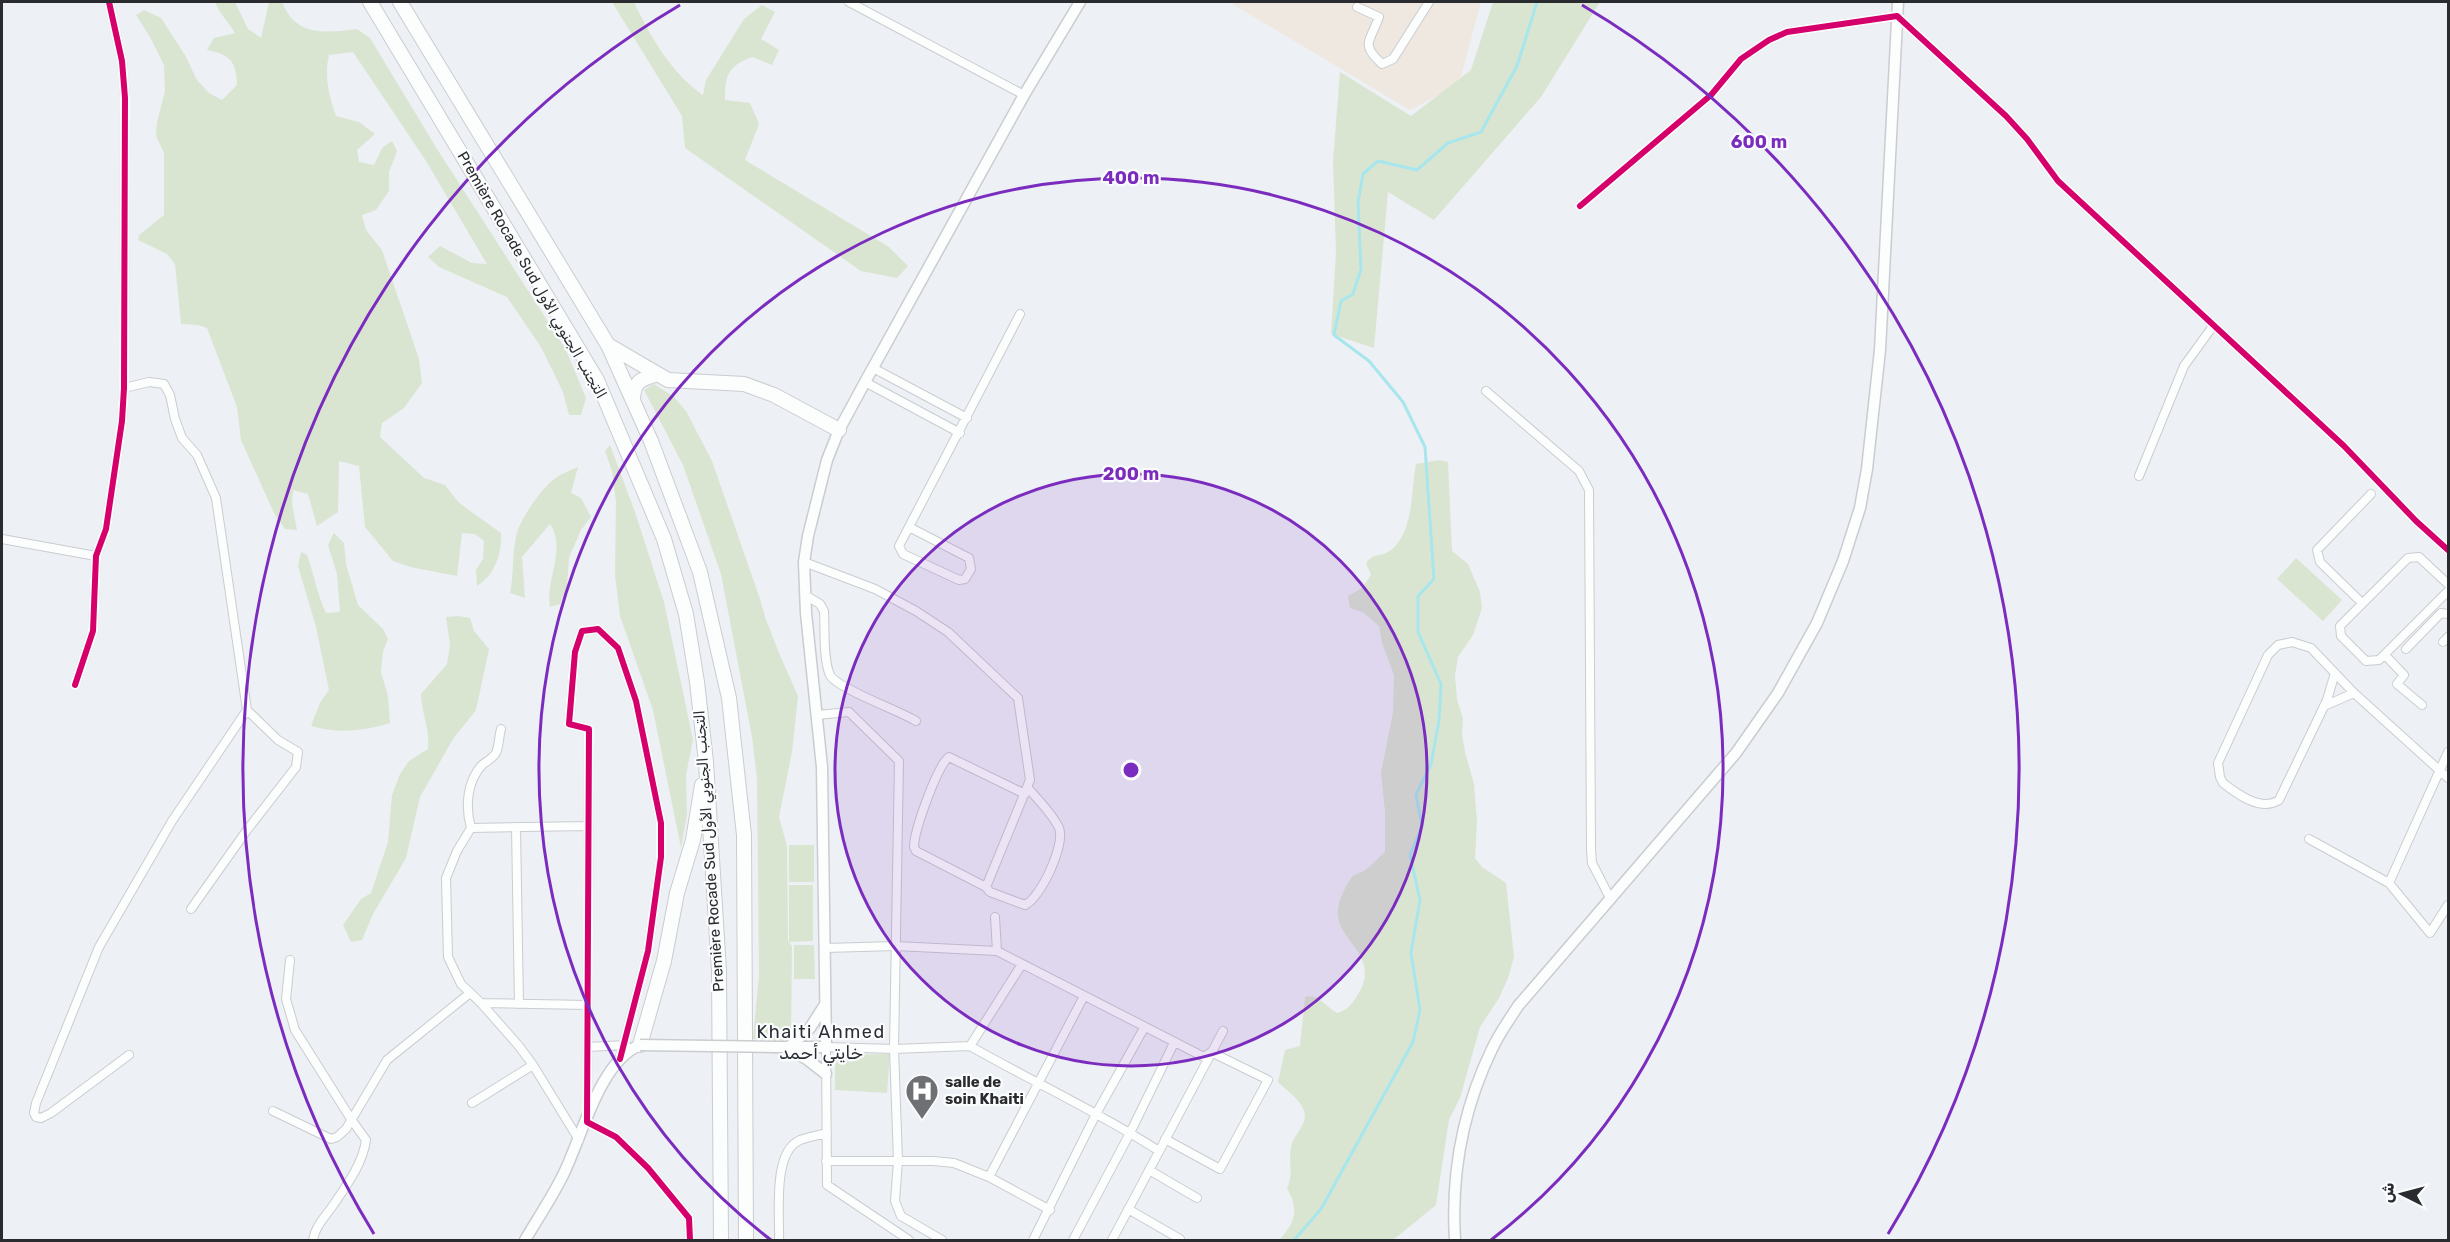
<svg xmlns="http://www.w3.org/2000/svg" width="2450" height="1242" font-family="Rubik,'Noto Naskh Arabic',sans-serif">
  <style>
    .medical { fill: #efe8e0 }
    .green { fill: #dae5d1 }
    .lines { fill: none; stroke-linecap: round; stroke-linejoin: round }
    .stream { stroke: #a6e6ec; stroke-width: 3 }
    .street-casing { stroke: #caccd0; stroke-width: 10 }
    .secondary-casing { stroke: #caccd0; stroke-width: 13 }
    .highway-casing { stroke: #caccd0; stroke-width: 16 }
    .street { stroke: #fcfdfd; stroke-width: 8 }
    .secondary { stroke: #fcfdfd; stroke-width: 10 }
    .highway { stroke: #fcfdfd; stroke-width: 14 }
    .secondary-bridge-casing { stroke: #caccd0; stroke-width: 13; stroke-linecap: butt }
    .secondary-bridge { stroke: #fcfdfd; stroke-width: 10 }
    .cycleway-casing { stroke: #fbfcfd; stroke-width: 10 }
    .cycleway { stroke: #d6006c; stroke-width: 6 }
    .ring { fill: none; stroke: #7b2cbf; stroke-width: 3 }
    .labels { text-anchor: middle; stroke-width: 4.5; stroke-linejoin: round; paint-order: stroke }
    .street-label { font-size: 15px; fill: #292b2e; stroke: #fbfcfd }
    .poi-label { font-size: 15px; font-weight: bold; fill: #292b2e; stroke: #fbfcfd; text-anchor: start }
    .quarter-label { font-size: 18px; letter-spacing: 1.5px; fill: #2a2d33; stroke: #fbfcfd }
    .centre { fill: #7b2cbf; stroke: #fbfcfd; stroke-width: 3 }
    .ring-label { font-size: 18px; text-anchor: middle; font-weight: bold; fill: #7b2cbf; stroke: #fbfcfd; stroke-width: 4.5; stroke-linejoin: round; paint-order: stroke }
  </style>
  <rect width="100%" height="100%" fill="#edf0f4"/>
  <path class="medical" d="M1229,2H1481L1459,84L1410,110Z"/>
  <path class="green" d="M215,2H235L248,29L261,38L269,2H282C296,37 325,33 357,29L370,38L437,149L565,348L586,398L581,415H569L563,392L541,347L507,297L439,267L428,257L440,246L472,263L487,264L426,161L353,52L329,55C324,77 329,95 336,116L359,122L375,134L357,150L359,162L374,165L382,148L392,141L397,151L389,172V191L376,210L362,215L366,230L382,250L419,359L422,383L404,408L382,423L380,437L424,478L445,485L459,503L501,533C502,553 495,575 477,586L476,570L483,559L484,541L475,534L462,533L457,576L410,567L393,561L365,527L359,466L339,461L338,512L317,526L308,494L293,490L292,504L297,530L285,529L274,513L241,440L237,407L207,328L198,325L181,324L175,264L167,254L138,240L139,235L164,215V153L156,136L157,122L165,91L164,65L150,37L136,15L144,10L161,18L185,55L197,80L209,93L222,100L237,85C236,61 231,55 207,50L214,38L235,33C229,22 218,12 215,2Z
    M612,2H634C650,36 671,73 703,95L706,80L744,19L762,5L775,12L761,39L779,50L772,65L752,57C728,66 725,75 725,100L750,103L759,124L745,160L889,247L908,266L897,278L861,271L685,148L682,116Z
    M1493,2H1600L1541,97L1434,220L1388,192L1374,348L1331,334L1336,252L1333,161L1340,72L1411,116L1471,70Z
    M654,384L674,397L686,411L712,461L760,599L765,617L779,653L798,696L792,752L779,817L787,846L788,941L792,946L791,1041L753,1039L759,975L757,779L752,737L721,574L683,465L644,390Z
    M610,445L635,512L664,602L693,740L686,775L687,815L681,848L653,710L620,616L615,575L616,502L612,471L605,451Z
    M1439,460L1448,462L1452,551L1468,564L1480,592L1482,608L1473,635L1458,657L1455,675L1457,700L1463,718L1462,735L1465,752L1474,784L1477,822L1475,858L1482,867L1506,883L1514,957L1508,978L1499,998L1480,1027L1460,1098L1449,1120L1436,1205L1393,1240H1279C1296,1222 1299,1209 1287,1188C1294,1174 1288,1162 1291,1147C1292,1140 1298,1133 1302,1126C1313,1107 1290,1094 1278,1082L1285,1050L1300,1046L1305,997C1318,993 1326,1007 1337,1013C1348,1010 1351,1005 1357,996C1382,958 1340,942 1338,916C1336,905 1345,886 1352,877C1355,874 1360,873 1364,871C1371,866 1378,858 1385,852V812L1381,773L1393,712L1394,675L1382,643L1379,626L1364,613L1350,608L1348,596L1362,588L1371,575L1366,563C1375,552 1382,557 1391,550C1414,532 1411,490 1416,464Z
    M578,467L571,493L581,498L591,517L581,530L569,557L567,586L560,604L550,607C545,579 567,550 550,524L522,557L525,598L510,593C514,574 512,556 516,537C519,520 542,487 557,477C563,473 571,470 578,467Z
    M334,533L344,543L346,564L358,605L383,629L388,639L383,652L381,672L388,696L390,723C364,731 337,734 311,726L320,703L329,690L316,627L298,566L301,552L307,555C314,574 317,594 326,613L340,612L337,574L328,545Z
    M2296,558L2342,600L2323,621L2277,579Z
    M458,616L470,618L474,631L489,649L476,710L453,739L420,797L406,858L373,914L362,940L351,942L343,925L361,899L371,893L388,842L392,795L400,774L409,761L428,749C430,728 422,716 421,694L447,664L450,645L446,617Z
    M789,845H814V882H789Z
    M789,885H813V941L789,942Z
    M794,945H814L815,979H794Z
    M890,1054L887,1093L835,1090V1055Z"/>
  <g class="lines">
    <path class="stream" d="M1294,1240L1321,1209L1413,1042L1420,1010L1411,953L1420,900L1410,855L1422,826L1416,795L1431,764L1439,721L1441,684L1418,632V596L1434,579L1425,447L1403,402L1369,361L1334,335L1341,301L1353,294L1361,269L1358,202L1363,174L1378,161L1417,170L1448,143L1481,132L1517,66L1537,2"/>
    <defs>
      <path id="street" d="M849,2L1024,95
        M1357,7L1379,17C1370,42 1360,44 1382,64L1393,59L1429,2
        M1580,206L1711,95L1741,59L1769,40L1787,32L1897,16L2006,116L2027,139L2058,181L2344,446L2416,521L2448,550
        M873,368L967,418
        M865,382L960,433
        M124,388L149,382L164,384L170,395L175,419L182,438L197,455L216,498L247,710L278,740L298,752L296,767L247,830L191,909
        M1486,391L1579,471L1589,490L1591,850L1592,863L1610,898
        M2139,476L2184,366L2213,326
        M909,527L969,558L971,569L965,579L959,580L903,554L899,546L1020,314
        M2,539L96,556
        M804,562L875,589L916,611L948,632L1018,698L1030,780L986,887L990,892L1025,905C1040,899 1066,844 1059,828C1052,813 1038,800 1028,788
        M2448,584L2419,557L2408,558L2340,626L2341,636L2366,661L2379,660L2448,591
        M805,595L820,604L824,611C825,628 823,660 830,675C836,688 900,711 916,721
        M2362,603L2320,562L2317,550L2371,494
        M2443,642L2448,637
        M2406,649L2441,613L2448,614
        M2385,655L2404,675L2397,684L2422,705
        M2335,673L2327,700L2279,800C2261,812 2237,794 2223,783L2220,777L2218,763L2268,655L2278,645L2292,642L2311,648L2354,693L2448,778
        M75,685L93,631L96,556L106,529L122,421L124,388L125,98L122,61L109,2
        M2324,706L2354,693
        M817,715L849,712L899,761L894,1049L898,1161L895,1201L901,1216L942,1240
        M516,827L519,1004
        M471,828C465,807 467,781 482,765C487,761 493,758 496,753C499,746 499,736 501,729
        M2309,839L2389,883L2430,933L2448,905
        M2389,883L2448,752
        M986,887L916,851L914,847C914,831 937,766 949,757L1025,794
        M995,917L997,951
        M825,948L896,946L997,951L1204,1057L1211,1052L1268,1080L1220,1169L1165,1139
        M290,960L286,999L295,1030L351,1119L366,1140C363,1163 347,1185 334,1204C326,1216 315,1226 313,1240
        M481,1003L518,1045L533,1065L579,1140
        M587,1005L481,1003L461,984L448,957L446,878L457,851L471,828L589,826
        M970,1046C1033,1082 1099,1112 1159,1151
        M588,1047L626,1045
        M129,1055L51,1113L41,1118L36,1117L34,1113L36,1103L99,947L172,821L247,710
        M620,1058L648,951L661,857V823L636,701L618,648L598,629L582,631L575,652L569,724L589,729L587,1122L616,1137L648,1168L689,1218L690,1240
        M472,1103L533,1065
        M273,1111L331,1139L337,1137L346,1129L387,1060L470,993
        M826,1161H933L954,1163L989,1177L1050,1210
        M1149,1170L1197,1198
        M989,1177L1084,996
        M1128,1209L1180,1239
        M779,1240C780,1215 772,1152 800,1140C808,1137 818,1135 827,1133
        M909,1240L827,1185L826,1047L894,1049L970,1046L1022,964
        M1033,1240L1096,1114L1144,1028
        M1073,1240L1130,1133L1174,1043
        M1112,1240L1223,1031"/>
      <path id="secondary" d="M824,1006L810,1028L788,1048L808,1060L826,1074
        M776,1047H826L822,767L806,613L804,562L808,536L827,460L839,430L865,382L1024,95L1080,2
        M525,1240C538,1218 553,1196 564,1173C582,1136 600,1061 640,1045
        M1455,1240C1451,1175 1463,1109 1492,1049C1499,1034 1509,1020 1518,1006L1736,753L1778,693L1817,623L1843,561L1860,508L1867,469L1880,350L1898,2"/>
      <path id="highway" d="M370,2L597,380L664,539L686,614L697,682L706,762L719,971L721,1240
        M400,2L608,345L651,441L700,572L729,698L744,835L746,1240
        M608,345L668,380L744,384L774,395L839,430
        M633,401C633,382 640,379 658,374
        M640,1045L664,961L677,893L693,840L702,785"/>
    </defs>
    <use href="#street" class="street-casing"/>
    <use href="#secondary" class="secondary-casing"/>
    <use href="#highway" class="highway-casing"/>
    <use href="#street" class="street"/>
    <use href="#secondary" class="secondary"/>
    <use href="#highway" class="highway"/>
    <defs>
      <path id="secondary-bridge" d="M640,1045L776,1047"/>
    </defs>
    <use href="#secondary-bridge" class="secondary-bridge-casing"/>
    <use href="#secondary-bridge" class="secondary-bridge"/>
    <defs>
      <path id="cycleway" d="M1580,206L1711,95L1741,59L1769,40L1787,32L1897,16L2006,116L2027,139L2058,181L2344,446L2416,521L2448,550
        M75,685L93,631L96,556L106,529L122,421L124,388L125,98L122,61L109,2
        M620,1059L648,951L661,857V823L636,701L618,648L598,629L582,631L575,652L569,724L589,729L587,1122L616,1137L648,1168L689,1218L690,1240"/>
    </defs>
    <use href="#cycleway" class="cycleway-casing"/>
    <use href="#cycleway" class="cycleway"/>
  </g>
  <circle cx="1131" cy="770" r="296" fill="#7b2cbf" fill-opacity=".12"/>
  <g class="ring">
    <circle cx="1131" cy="770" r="296"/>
    <path d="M771 1240A592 592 0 1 1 1491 1240"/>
    <path d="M374 1234A888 888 0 0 1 680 5M1582 5A888 888 0 0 1 1888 1234"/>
  </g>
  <defs>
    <symbol id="hospital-pin" viewBox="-11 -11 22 30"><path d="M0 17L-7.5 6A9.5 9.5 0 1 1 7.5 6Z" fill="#6e7073" stroke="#fbfcfd"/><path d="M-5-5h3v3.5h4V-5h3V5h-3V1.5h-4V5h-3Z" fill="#fff"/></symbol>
  </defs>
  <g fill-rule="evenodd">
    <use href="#hospital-pin" x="903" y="1072" width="38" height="52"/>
  </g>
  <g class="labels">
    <g class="street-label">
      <text transform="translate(532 275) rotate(60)" y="5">Première Rocade Sud التجنب الجنوبي الأول</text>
      <text transform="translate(709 851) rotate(-94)" y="5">Première Rocade Sud التجنب الجنوبي الأول</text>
    </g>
    <g class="poi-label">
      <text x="945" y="1087">salle de<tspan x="945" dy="17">soin Khaiti</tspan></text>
    </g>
    <g class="quarter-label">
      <text x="821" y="1038">Khaiti Ahmed<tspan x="821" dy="21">خايتي أحمد</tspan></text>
    </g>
  </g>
  <circle cx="1131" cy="770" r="9" class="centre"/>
  <g class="ring-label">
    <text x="1759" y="148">600 m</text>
    <text x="1131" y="184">400 m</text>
    <text x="1131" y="480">200 m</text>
  </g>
  <rect width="2450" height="1242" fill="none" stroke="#292b2e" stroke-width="6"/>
  <g transform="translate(2402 1194) rotate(276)" stroke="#fbfcfd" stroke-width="4.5" paint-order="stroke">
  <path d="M0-4.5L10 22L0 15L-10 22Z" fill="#292b2e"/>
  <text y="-9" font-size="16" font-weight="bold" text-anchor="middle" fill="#292b2e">ش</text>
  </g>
</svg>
